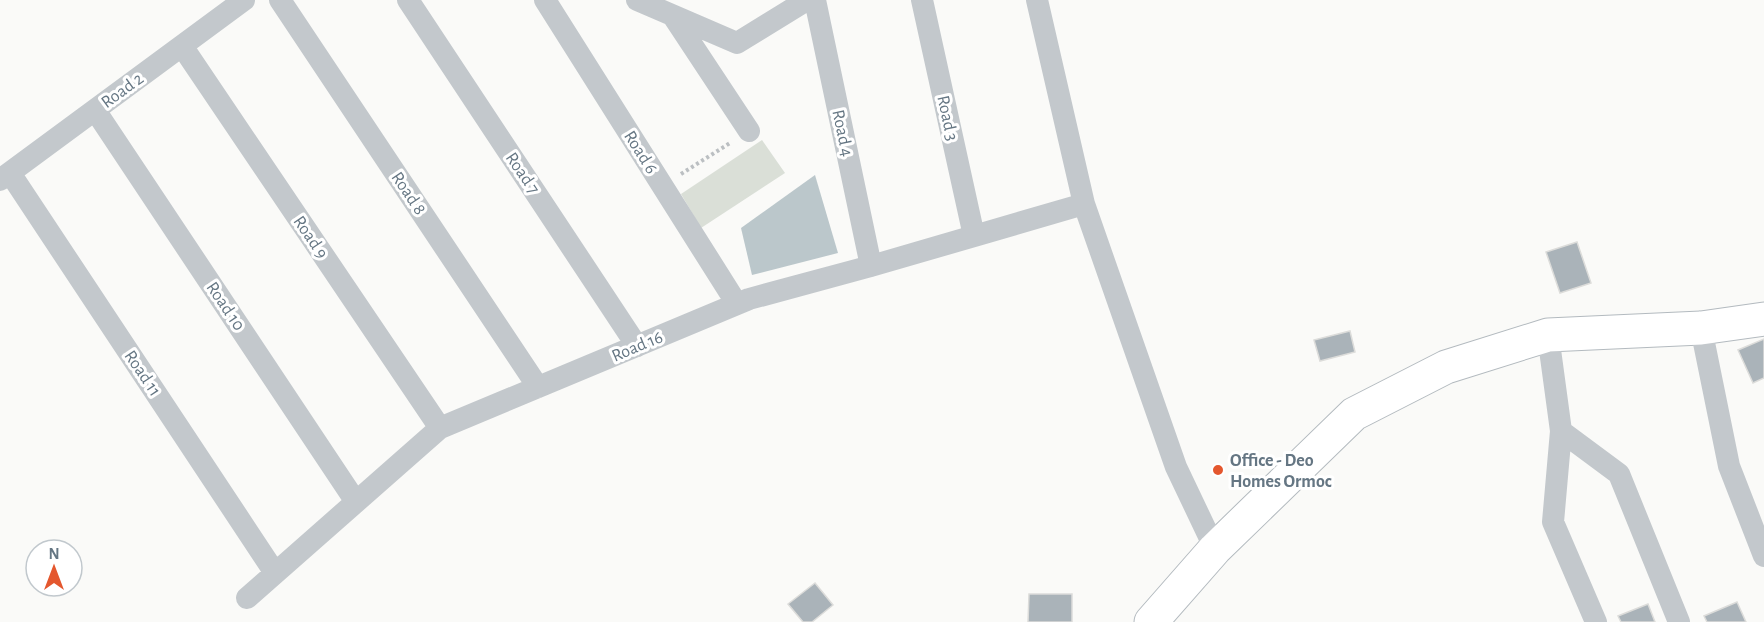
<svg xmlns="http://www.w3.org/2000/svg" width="1764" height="622" font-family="'Alegreya Sans',sans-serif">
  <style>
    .green { fill: #dadfd7 }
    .water { fill: #bbc7cb }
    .building { fill: #aab3b9; stroke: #dcdcda; stroke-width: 1.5 }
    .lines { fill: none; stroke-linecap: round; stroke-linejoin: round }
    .secondary-casing { stroke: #b3babf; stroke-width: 35 }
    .path { stroke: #bbbfc2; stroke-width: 4; stroke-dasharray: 3 3; stroke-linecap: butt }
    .minor { stroke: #c3c8cc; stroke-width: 22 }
    .secondary { stroke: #fff; stroke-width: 33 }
    .poi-dot { fill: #e4572e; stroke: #fff; stroke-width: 2 }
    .labels { text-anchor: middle; stroke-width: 6; stroke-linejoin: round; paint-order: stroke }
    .street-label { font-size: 18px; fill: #657683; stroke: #fff }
    .poi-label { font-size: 18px; font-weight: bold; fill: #657683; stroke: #fff; text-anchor: start }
  </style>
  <rect width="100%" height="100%" fill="#fafaf8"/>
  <path class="green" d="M762,140L785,173L701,228L681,194Z"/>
  <path class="water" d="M815,175L838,253L752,275L741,228Z"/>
  <path class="building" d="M1577,242L1591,283L1560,293L1546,252Z
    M1350,331L1355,352L1320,361L1314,340Z
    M1764,339V378L1753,383L1738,350Z
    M815,583L833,605L812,622H803L788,604Z
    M1029,594H1072V622H1028Z
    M1737,602L1746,622H1707L1704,616Z
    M1648,604L1655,622H1621L1618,616Z"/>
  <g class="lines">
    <defs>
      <path id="secondary" d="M1151,622L1215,549L1354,414L1446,367L1548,335L1701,328L1764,319"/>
    </defs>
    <use href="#secondary" class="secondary-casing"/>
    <path class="path" d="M681,174L730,143"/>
    <path class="minor" d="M280,0L538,387
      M408,0L637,346
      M545,0L737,304
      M637,0L737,43L807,0
      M815,0L871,266
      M922,0L974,236
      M1037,0L1084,204L1176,467L1215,549
      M673,16L749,131
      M182,46L440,428
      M95,110L356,502
      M10,173L275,573
      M0,180L244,0
      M1701,328L1729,466L1764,556
      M1548,335L1561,431L1553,522L1596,622
      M1561,431L1619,474L1679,622
      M247,598L440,428L749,299L871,266L1084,204"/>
    <use href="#secondary" class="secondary"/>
  </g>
  <circle class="poi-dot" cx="1218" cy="470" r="6"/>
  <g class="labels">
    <g class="street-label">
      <text transform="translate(122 90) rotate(-36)" y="6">Road 2</text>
      <text transform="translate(948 118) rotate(78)" y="6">Road 3</text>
      <text transform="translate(843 133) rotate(78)" y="6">Road 4</text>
      <text transform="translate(641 152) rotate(58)" y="6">Road 6</text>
      <text transform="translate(523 173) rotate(56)" y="6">Road 7</text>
      <text transform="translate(409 193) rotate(56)" y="6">Road 8</text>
      <text transform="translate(311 237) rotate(56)" y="6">Road 9</text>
      <text transform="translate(226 306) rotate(56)" y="6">Road 10</text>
      <text transform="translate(637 346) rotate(-23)" y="6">Road 16</text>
      <text transform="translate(143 373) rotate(56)" y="6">Road 11</text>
    </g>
    <g class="poi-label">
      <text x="1230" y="466">Office - Deo<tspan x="1230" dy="21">Homes Ormoc</tspan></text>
    </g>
  </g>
  <g transform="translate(54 568)"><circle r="28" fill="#ffffff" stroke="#c1c8cd" stroke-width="1.5"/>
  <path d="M0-4.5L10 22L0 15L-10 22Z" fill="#e4572e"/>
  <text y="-9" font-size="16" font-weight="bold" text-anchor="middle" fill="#657683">N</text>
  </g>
</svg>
